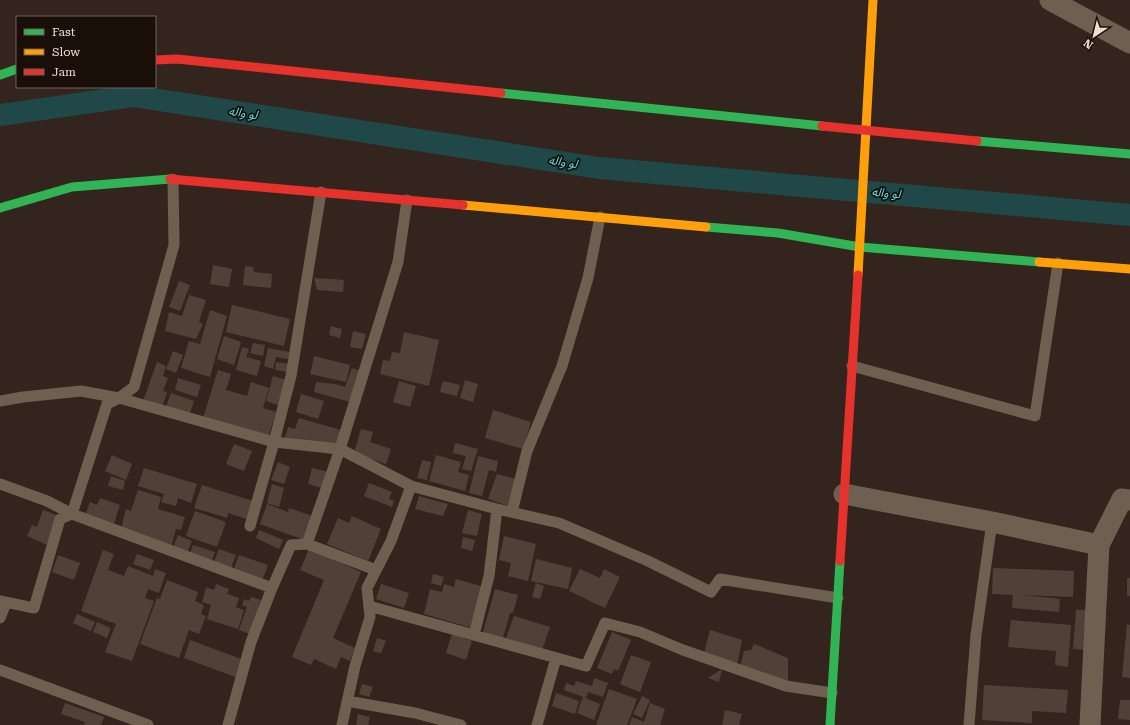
<svg xmlns="http://www.w3.org/2000/svg" width="1130" height="725" font-family="'Roboto Serif','Noto Sans Arabic',serif">
  <style>
    .lines { fill: none; stroke-linecap: round; stroke-linejoin: round }
    .canal { stroke: #204848; stroke-width: 22 }
    .building { fill: #514038 }
    .lane { stroke: #6e6051; stroke-width: 11 }
    .street { stroke: #6e6051; stroke-width: 21 }
    .fast { stroke: #30b455; stroke-width: 9 }
    .slow { stroke: #ff9f0a; stroke-width: 9 }
    .jam { stroke: #e5322d; stroke-width: 9 }
    .labels { text-anchor: middle; stroke-width: 3.5; stroke-linejoin: round; paint-order: stroke }
    .water-label { font-size: 12px; font-style: italic; fill: #51e2e6; stroke: #1a0e09 }
  </style>
  <rect width="100%" height="100%" fill="#33251e"/>
  <g class="lines">
    <path class="canal" d="M0,115L133,96L599,168L1130,215"/>
  </g>
  <path class="building" d="M213,265L232,269L229,287L210,284Z
    M245,266L253,267L254,272L272,274L271,288L243,285Z
    M314,278L344,280L343,292L317,290Z
    M179,281L190,285L180,311L169,307Z
    M189,295L206,300L199,322L203,324L196,339L165,331L169,312L182,316Z
    M232,305L290,319L284,346L226,332Z
    M210,310L227,316L210,377L181,368L189,341L200,344Z
    M331,326L342,329L340,338L329,335Z
    M353,331L366,334L362,349L350,347Z
    M404,332L439,340L429,386L380,374L383,360L390,361L392,352L400,353Z
    M224,336L241,342L234,365L217,359Z
    M253,343L265,345L263,356L250,353Z
    M242,347L249,349L246,357L261,361L257,376L236,370Z
    M268,348L290,352L288,359L276,357L273,369L264,366Z
    M173,351L183,355L176,373L166,369Z
    M314,356L350,365L346,382L310,374Z
    M157,362L166,366L163,376L168,378L163,391L167,392L162,407L143,401Z
    M276,362L289,364L287,372L275,370Z
    M352,368L361,371L350,402L314,392L316,382L335,384L345,387Z
    M218,370L231,374L226,390L247,396L251,382L269,388L263,408L276,412L268,438L203,418Z
    M273,376L286,380L278,405L266,401Z
    M178,378L201,385L197,397L175,390Z
    M465,380L478,384L473,402L460,398Z
    M399,381L416,386L410,407L393,402Z
    M443,381L460,385L457,396L440,392Z
    M171,393L194,401L189,416L166,407Z
    M301,394L324,401L318,419L296,412Z
    M493,410L531,422L523,449L485,438Z
    M299,418L341,430L334,455L284,440L288,427L295,429Z
    M361,429L373,432L370,442L391,449L386,464L354,453Z
    M455,443L478,449L471,471L462,469L466,456L453,453Z
    M234,444L252,451L244,471L226,464Z
    M112,455L132,464L126,480L105,471Z
    M436,455L461,462L458,472L469,475L465,491L429,481Z
    M478,456L498,461L496,472L489,470L482,496L469,493Z
    M422,460L431,462L427,480L417,478Z
    M278,462L290,467L284,484L271,480Z
    M144,468L197,484L191,503L178,498L176,506L161,502L164,494L138,486Z
    M312,468L329,472L325,489L308,484Z
    M497,474L520,480L509,506L488,499Z
    M111,476L125,481L123,490L108,486Z
    M369,483L392,492L389,499L394,501L392,507L364,496Z
    M272,484L284,488L279,507L267,503Z
    M202,485L256,502L250,520L228,513L227,518L194,508Z
    M138,490L161,497L158,509L185,517L181,530L176,529L171,547L121,529L126,509L131,511Z
    M419,496L448,504L443,516L415,509Z
    M100,498L120,505L113,527L85,516L90,502L97,505Z
    M267,504L288,512L289,508L315,517L307,541L260,524Z
    M43,510L59,516L47,545L27,536L32,525L37,527Z
    M468,510L482,514L477,536L462,533Z
    M195,511L226,522L217,547L186,536Z
    M352,516L381,529L368,561L327,544L338,518L349,523Z
    M259,530L283,540L279,549L256,538Z
    M178,535L192,541L186,556L172,550Z
    M504,536L536,544L528,581L508,576L511,563L499,560Z
    M463,537L475,540L472,551L461,548Z
    M193,545L215,552L211,563L189,556Z
    M219,549L236,555L230,571L213,564Z
    M309,549L361,572L333,638L355,648L350,661L341,657L336,669L314,659L311,665L292,657L324,580L300,570Z
    M103,550L114,554L108,570L124,576L128,566L153,576L155,569L166,573L159,593L148,589L145,598L154,601L132,661L105,652L116,624L81,611Z
    M137,554L154,560L150,570L133,564Z
    M58,555L80,563L74,580L52,572Z
    M239,555L268,565L262,581L233,571Z
    M536,559L572,568L568,589L531,581Z
    M993,568L1074,571L1073,597L1023,595L1060,599L1059,612L1012,608L1013,595L992,594Z
    M580,569L600,578L604,569L620,577L605,608L569,591Z
    M433,574L444,577L441,586L431,583Z
    M1127,578H1130V596H1127Z
    M456,579L484,587L472,628L424,614L430,589L442,592L444,584L454,587Z
    M167,580L198,592L195,601L204,605L201,614L206,616L199,634L189,630L179,658L140,644L157,598L160,599Z
    M536,583L544,586L540,599L532,597Z
    M216,584L229,589L227,594L239,598L236,607L244,610L238,629L207,619L211,605L202,602L206,587L214,590Z
    M381,584L409,593L404,608L376,599Z
    M495,589L518,595L513,613H510L503,638L483,632Z
    M251,597L261,600L250,634L239,630L247,607L242,605L244,599L249,601Z
    M1076,610H1087L1084,650L1073,649Z
    M77,614L95,622L91,631L73,623Z
    M514,616L550,627L542,650L506,638Z
    M1011,620L1071,625L1068,667L1055,665L1056,651L1008,647Z
    M97,622L111,628L107,638L93,632Z
    M1127,624L1130,625V678L1122,677Z
    M710,630L742,640L737,665L703,657Z
    M612,632L631,640L618,671L614,669L612,674L597,668Z
    M452,634L472,641L466,660L446,653Z
    M377,638L386,641L381,653L373,651Z
    M190,640L244,660L238,678L184,658Z
    M754,644L788,658V682L740,667L744,651L751,650Z
    M631,655L651,662L640,692L620,684Z
    M722,669L719,682L708,678Z
    M594,678L608,683L603,697L588,692L586,698L564,690L566,683L574,686L576,681L592,686Z
    M362,684L373,687L369,697L359,694Z
    M984,685L1068,690L1066,713L1032,711V723L982,720Z
    M609,689L637,699L627,725H596Z
    M556,693L579,701L575,714L552,706Z
    M642,696L650,700L642,718L633,714Z
    M583,697L600,704L594,720L577,713Z
    M1120,700H1130V720L1118,719Z
    M65,703L104,717L101,725H84L85,722L61,714Z
    M650,703L665,709L660,725H629L632,717L644,722Z
    M725,710L742,714L739,725H722Z
    M358,714L370,717L368,725H356Z"/>
  <g class="lines">
    <path class="lane" d="M852,366L1035,416L1058,263
      M0,401L23,397L81,391L119,398L274,442L340,449L411,486L497,509L559,523L648,561L711,592L720,579L838,598
      M0,484L47,501L72,514L107,404L119,398L134,387L174,245L173,179
      M512,512L527,451L562,366L588,278L600,217
      M250,526L274,442L291,376L321,192
      M307,544L340,449L398,262L407,200
      M0,601L34,608L60,519L72,514L272,588
      M369,606L586,666L605,623L640,632L683,650L786,686L832,693
      M0,618L6,603
      M474,635L489,576L497,509
      M0,670L148,725
      M347,701L415,713L461,725
      M228,725L251,642L272,588L291,545L307,544L376,570
      M342,725L355,666L370,617L367,588L391,541L411,486
      M537,725L556,658
      M969,725L976,635L992,522"/>
    <path class="street" d="M1050,0L1130,43
      M844,494L992,522L1099,545
      M1090,725L1099,545L1122,499L1130,500"/>
    <path class="fast" d="M0,75L17,69
      M501,93L822,126
      M977,141L1130,154
      M0,208L72,187L170,179
      M706,227L778,233L860,247L1039,262
      M830,725L840,561"/>
    <path class="slow" d="M463,205L706,227
      M1039,262L1130,269
      M858,275L873,0"/>
    <path class="jam" d="M155,60L177,59L501,93
      M822,126L977,141
      M170,179L463,205
      M840,561L858,275"/>
  </g>
  <g class="labels">
    <g class="water-label">
      <text transform="translate(243 113) rotate(9)" y="4">لو واله</text>
      <text transform="translate(563 162) rotate(9)" y="4">لو واله</text>
      <text transform="translate(886 193) rotate(5)" y="4">لو واله</text>
    </g>
  </g>
  <rect x="16" y="16" width="140" height="72" fill="#1a0e09" stroke="#6f615b"/>
  <rect x="24" y="29" width="20" height="6" fill="#30b455" stroke="#6f615b"/>
  <text x="52" y="36" font-size="12" fill="#eeddd5">Fast</text>
  <rect x="24" y="49" width="20" height="6" fill="#ff9f0a" stroke="#6f615b"/>
  <text x="52" y="56" font-size="12" fill="#eeddd5">Slow</text>
  <rect x="24" y="69" width="20" height="6" fill="#e5322d" stroke="#6f615b"/>
  <text x="52" y="76" font-size="12" fill="#eeddd5">Jam</text>
  <g transform="translate(1094 36) rotate(215)" stroke="#1a0e09" stroke-width="3" paint-order="stroke">
  <path d="M0-3L7 15L0 10L-7 15Z" fill="#eeddd5"/>
  <text y="-6" font-size="11" font-weight="bold" text-anchor="middle" fill="#eeddd5">N</text>
  </g>
</svg>
